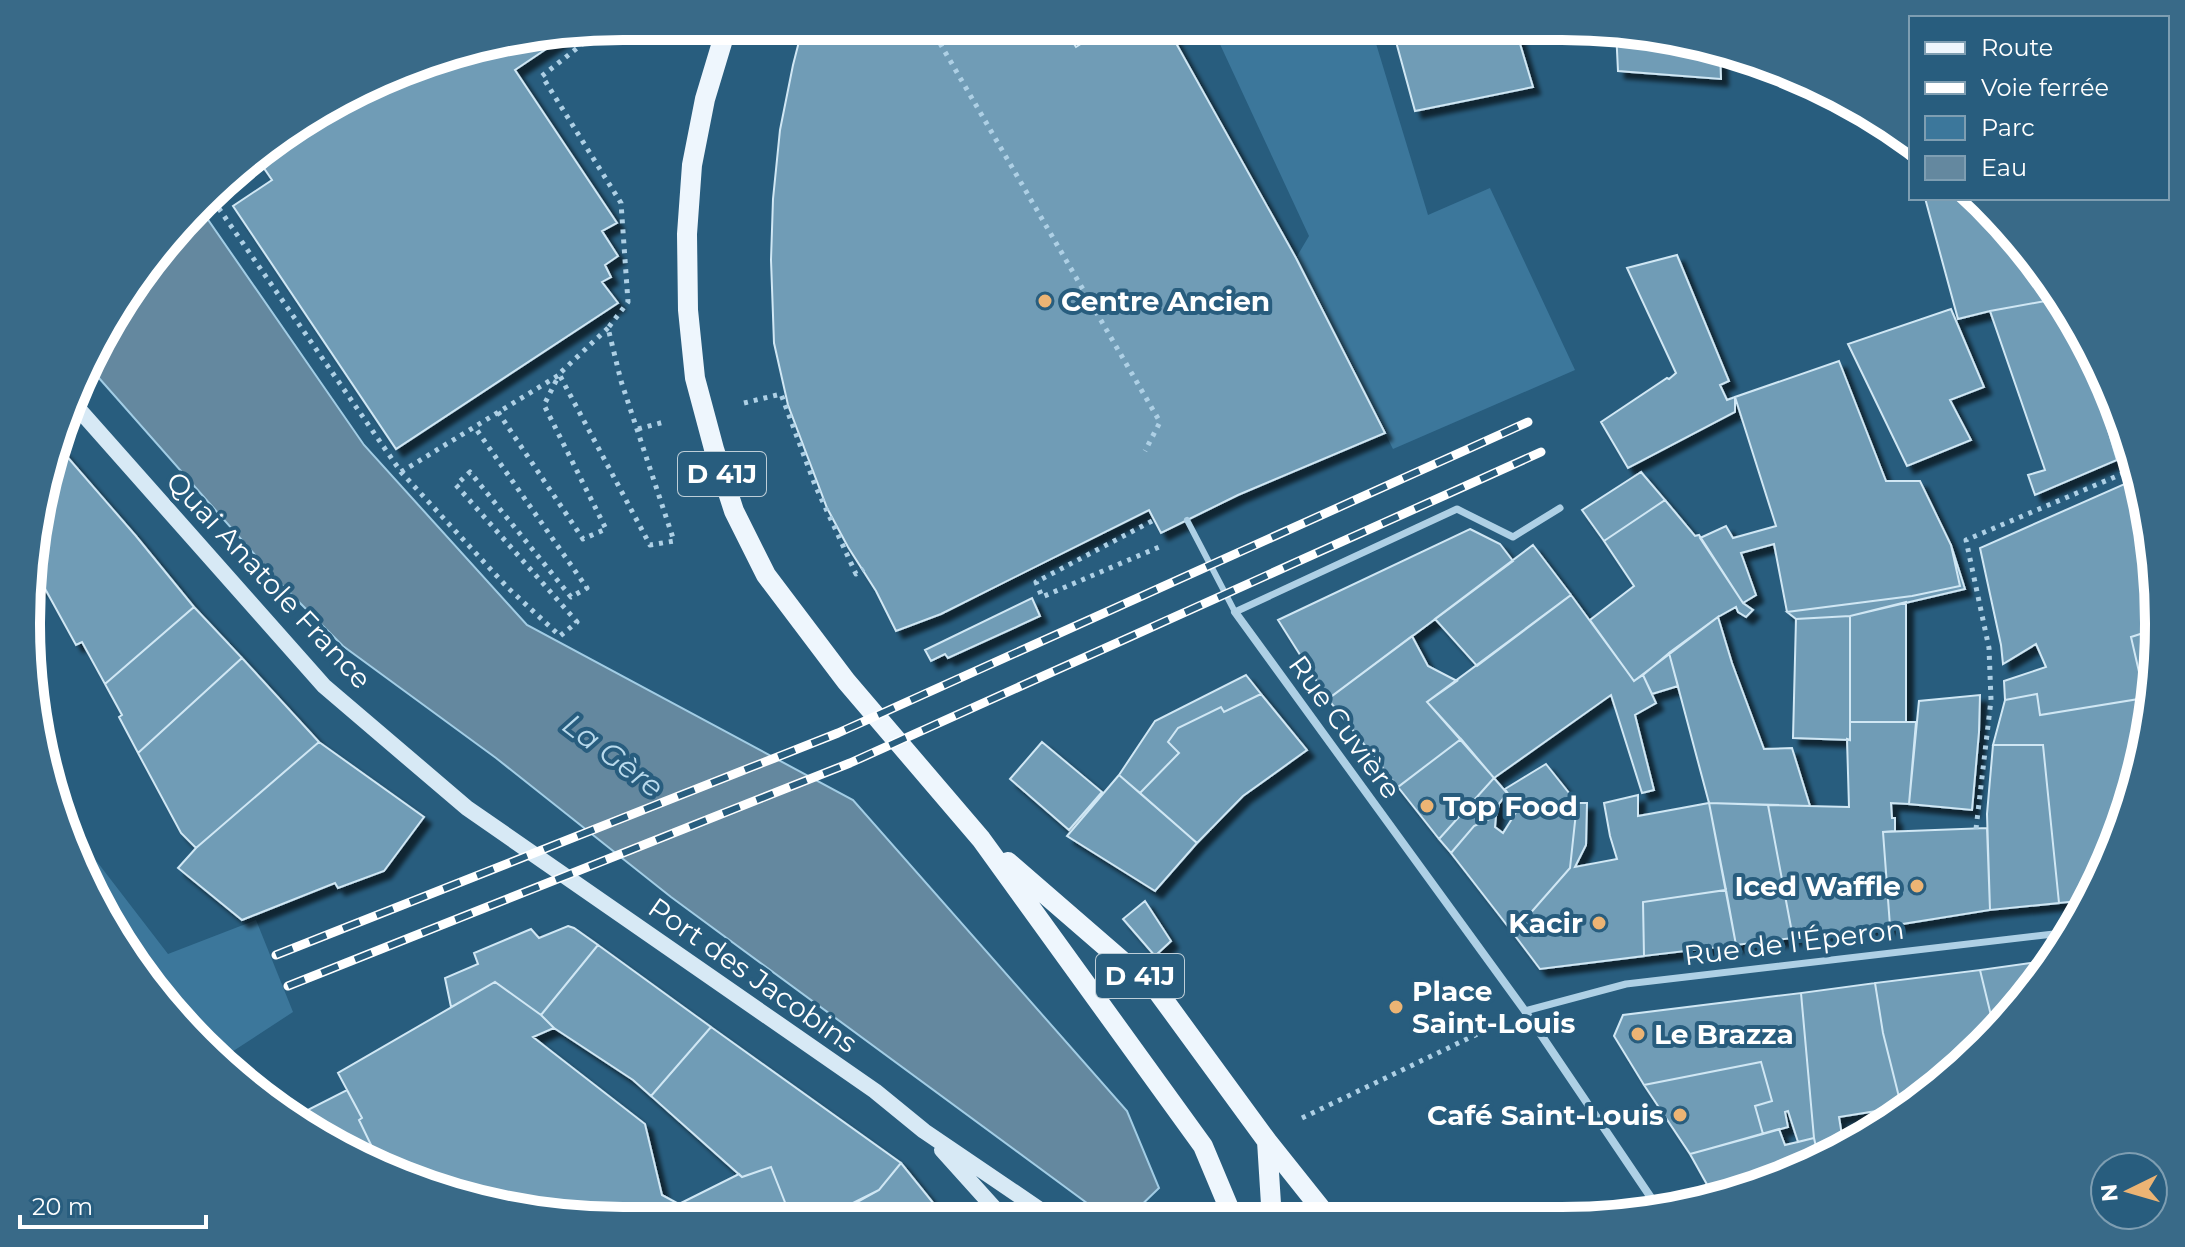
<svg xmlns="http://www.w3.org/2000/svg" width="2185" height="1247" font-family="Montserrat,sans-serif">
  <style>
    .green { fill: #3c779b }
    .water { fill: #64889f; stroke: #a2cde5; stroke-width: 2 }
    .building { fill: #709cb6; stroke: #d0e7f4; stroke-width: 2; filter: url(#shadow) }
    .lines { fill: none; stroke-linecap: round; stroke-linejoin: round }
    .path { stroke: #aed0e5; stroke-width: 5; stroke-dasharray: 4 6; stroke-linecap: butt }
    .service { stroke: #aed0e5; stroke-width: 6 }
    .pedestrian { stroke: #aed0e5; stroke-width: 7 }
    .minor { stroke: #aed0e5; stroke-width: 8 }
    .secondary { stroke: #d7e9f5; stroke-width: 16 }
    .primary { stroke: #eef6fd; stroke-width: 20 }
    .rail-casing { stroke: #fff; stroke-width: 9 }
    .rail { stroke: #285d7e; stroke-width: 6; stroke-dasharray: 18; stroke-linecap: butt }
    .poi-dot { fill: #ecb474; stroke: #285d7e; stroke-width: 3 }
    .labels { text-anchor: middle; stroke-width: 8; stroke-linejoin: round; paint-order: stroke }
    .shield { fill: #285d7e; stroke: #beced8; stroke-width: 2 }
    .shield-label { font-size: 26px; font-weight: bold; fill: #fff }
    .poi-label { font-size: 28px; font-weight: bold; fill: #fff; stroke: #285d7e; text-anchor: start }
    .street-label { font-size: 28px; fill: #fff; stroke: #285d7e }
    .water-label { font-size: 30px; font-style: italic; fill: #b9daec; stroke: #285d7e }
    .rim { fill: none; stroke: #fff; stroke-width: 10 }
  </style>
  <defs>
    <filter id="shadow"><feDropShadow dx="7" dy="7" stdDeviation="2" flood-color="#0009"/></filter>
  </defs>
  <rect width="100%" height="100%" fill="#285d7e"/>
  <path class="green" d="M1212,27H1371L1428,215L1490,188L1575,370L1393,449L1296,258L1309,236Z
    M56,806L68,824L168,954L256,920L293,1012L224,1057L150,988L58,816Z"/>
  <path class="water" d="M202,211L364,445L527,625L853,800L1127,1111L1159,1188L1126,1220H1110L671,897L496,758L343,646L278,581L91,369L127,291Z"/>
  <path class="building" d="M803,26L1063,27L1076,47L1108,27H1167L1296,258L1385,433L1238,495L1161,533L1149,510L941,614L896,631L876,591L848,547L827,508L788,405L774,343L771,260L773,199L780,130L793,65Z
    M1392,27H1515L1533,87L1415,111Z
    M1616,30L1720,51L1721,79L1618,71Z
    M567,35L515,70L617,223L602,231L618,256L605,265L611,277L602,282L618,303L396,449L233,206L272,180L255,155L260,149L432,58Z
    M1925,198H1980L2058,291L2062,298L1990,311L1958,319Z
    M1677,255L1729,381L1720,385L1727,400L1735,397V412L1628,468L1601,422L1667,378L1669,379L1676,373L1627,268Z
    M2062,298L2078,329L2117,460L2035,495L2028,475L2045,470L1990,311Z
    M1951,309L1984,387L1950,400L1971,440L1907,466L1848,344Z
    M1839,361L1886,481H1920L1951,545L1960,586L1912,596L1787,612L1774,544L1741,553L1756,595L1743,603L1700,538L1726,526L1733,538L1776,526L1735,397Z
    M57,445L136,536L194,607L105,684L82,642L76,645L43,585L36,590L31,582L46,468Z
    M1641,472L1665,500L1604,541L1582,510Z
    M2129,482L2151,543L2159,623V628L2131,637L2145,698L2040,715L2037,694L2005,700L2004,681L2046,667L2036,644L2003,664L2001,645L1980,548Z
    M1665,500L1695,536L1699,535L1743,603L1753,610L1746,617L1738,612L1736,607L1718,617L1634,681L1590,620L1634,586L1604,541Z
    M1470,529L1500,544L1513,561L1328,699L1278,620Z
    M1533,545L1571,595L1477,666L1435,619Z
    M1951,545L1965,589L1850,616L1796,619L1787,612L1912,596L1960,586Z
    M1571,595L1634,681L1643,675L1656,703L1635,715L1654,790L1642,793L1611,695L1494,778L1427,702Z
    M1032,598L1040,616L948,658L945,654L931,661L925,650Z
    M1906,602V722H1850V616Z
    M194,607L242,658L138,753L119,717L122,715L105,684Z
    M1850,616V740L1793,738L1796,619Z
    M1718,617L1732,663L1764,749L1792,748L1810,806L1709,803L1669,653Z
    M2159,628L2148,740L2145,698L2131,637Z
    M1412,636L1428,666L1457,681L1427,702L1461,739L1398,787L1328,699Z
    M1669,653L1678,686L1652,694L1643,675Z
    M242,658L319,742L196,848L181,833L138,753Z
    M1246,675L1261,694L1224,712L1221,707L1178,728L1168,742L1179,753L1140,793L1119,775L1155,721Z
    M1261,694L1307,750L1243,796L1197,843L1140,793L1179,753L1168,742L1178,728L1221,707L1224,712Z
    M2037,694L2040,715L2145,698L2148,740L2114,852L2088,900L2059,903L2043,745H1993L2005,700Z
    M1980,695L1979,732L1972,810L1909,804L1919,701Z
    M1850,722H1916L1909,804L1891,803L1892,818H1895V831L1883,832L1890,926L1793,938L1768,805L1849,807L1847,739L1850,740Z
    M1461,739L1494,778L1439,839L1398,787Z
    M319,742L424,817L384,871L338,888L335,883L242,920L178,868L196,848Z
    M1042,742L1102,792L1069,830L1010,779Z
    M1993,745H2043L2059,903L1990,910L1987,814Z
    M1546,764L1577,803L1570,868L1513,933L1451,853L1474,826L1496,816L1495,827L1503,833L1518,809L1505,789Z
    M1119,775L1197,843L1155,891L1067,836Z
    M1494,778L1507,793L1499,804L1496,816L1474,826L1451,853L1439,839Z
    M1638,795V816L1709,803L1726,890L1643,902L1644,956L1540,969L1513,933L1570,868L1577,803H1587L1586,845L1575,867L1617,859L1610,836L1604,803Z
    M1709,803L1768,805L1793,938L1736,945Z
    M1987,828L1990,910L1890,926L1883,832Z
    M1726,890L1736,945L1644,956L1643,902Z
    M1145,901L1171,941L1155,956L1123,919Z
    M568,926L574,928L598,945L541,1015L495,982L451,1007L445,978L478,964L474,953L531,929L539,938Z
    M598,945L711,1027L651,1096L633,1080L554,1028L541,1015Z
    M2045,961L2046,971L1995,1032L1980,970Z
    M1980,970L1995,1032L1984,1046L1902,1109L1883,1033L1875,983Z
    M495,982L541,1015L554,1028L533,1037L645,1124L662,1195L679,1204L690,1220H584L431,1189L361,1154L373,1149L359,1120L362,1118L338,1073Z
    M1875,983L1883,1033L1902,1109L1885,1122L1883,1110L1839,1117L1844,1148L1819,1160L1814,1138L1801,993Z
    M1801,993L1814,1138L1798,1142L1788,1111L1785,1112L1788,1127L1763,1134L1755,1106L1772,1101L1761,1062L1644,1085L1614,1036L1623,1015Z
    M711,1027L901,1163L879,1190L825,1220H792L771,1167L742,1177L651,1096Z
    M1761,1062L1772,1101L1755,1106L1763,1134L1690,1154L1644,1085Z
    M347,1090L362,1118L359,1120L373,1149L361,1154L290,1119Z
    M1779,1129L1785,1145L1814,1138L1819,1160L1753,1189L1714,1197L1690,1154Z
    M901,1163L947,1220H852L845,1207L879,1190Z
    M771,1167L792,1220H690L679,1204L739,1174L742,1177Z"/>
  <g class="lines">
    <path class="path" d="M930,26L1160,422L1145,451
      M600,30L542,76L621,203L628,302L608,328L621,381L674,541L650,545L559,374L608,328
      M213,200L401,472L507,587L560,636L577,622L456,485L470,472L571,597L587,588L474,426
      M744,403L781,394L815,485L856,574L864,569
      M498,412L583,539L606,529L544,405L559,375
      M638,429L664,422
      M401,472L559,375
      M1152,521L1036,582L1042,597L1159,547
      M1976,829L1991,700L1989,648L1966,540L2136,468
      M153,991L172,994L186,1007L188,1023
      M1302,1118L1492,1027"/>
    <path class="service" d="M1187,520L1235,612"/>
    <path class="pedestrian" d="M1235,612L1457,509L1513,537L1560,508
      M1525,1011L1626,984L2071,932"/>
    <path class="minor" d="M1235,612L1525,1011L1658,1208"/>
    <path class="secondary" d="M75,405L324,686L467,808L875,1091L924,1131L1055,1220
      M942,1150L1005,1220"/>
    <path class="primary" d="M727,26L705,99L692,165L687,234L688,310L695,378L714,449L734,511L766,575L846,681L981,839L1203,1146L1234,1220
      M1008,862L1158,992L1267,1141L1330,1220
      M1267,1141L1272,1220"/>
    <defs>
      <path id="rail" d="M276,955L838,733L1528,422
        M288,986L850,763L1541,452"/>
    </defs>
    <use href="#rail" class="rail-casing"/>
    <use href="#rail" class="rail"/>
  </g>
  <g class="poi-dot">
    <circle cx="1045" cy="301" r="8"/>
    <circle cx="1427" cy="806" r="8"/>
    <circle cx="1917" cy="886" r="8"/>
    <circle cx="1599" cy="923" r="8"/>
    <circle cx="1396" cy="1007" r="8"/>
    <circle cx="1638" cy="1034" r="8"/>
    <circle cx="1680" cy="1115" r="8"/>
  </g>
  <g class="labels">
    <g class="shield">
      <rect x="678" y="452" width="88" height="44" rx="6"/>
      <rect x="1096" y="954" width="88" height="44" rx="6"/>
    </g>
    <g class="shield-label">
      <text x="722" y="483">D 41J</text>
      <text x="1140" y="985">D 41J</text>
    </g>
    <g class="poi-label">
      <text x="1061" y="311">Centre Ancien</text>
      <text x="1443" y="816">Top Food</text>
      <text x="1901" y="896" text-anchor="end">Iced Waffle</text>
      <text x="1583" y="933" text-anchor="end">Kacir</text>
      <text x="1412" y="1001">Place<tspan x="1412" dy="32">Saint-Louis</tspan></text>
      <text x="1654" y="1044">Le Brazza</text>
      <text x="1664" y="1125" text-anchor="end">Café Saint-Louis</text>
    </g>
    <g class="street-label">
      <text transform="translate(269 580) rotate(47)" y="10">Quai Anatole France</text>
      <text transform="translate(1345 727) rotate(54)" y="10">Rue Cuvière</text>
      <text transform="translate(1794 942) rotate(-7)" y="10">Rue de l'Éperon</text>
      <text transform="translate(753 975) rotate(35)" y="10">Port des Jacobins</text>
    </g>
    <g class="water-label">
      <text transform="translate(613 756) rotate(37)" y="10">La Gère</text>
    </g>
  </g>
  <path d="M0 0H2185V1247H0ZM623 40H1562A583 583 0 0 1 2145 623V624A583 583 0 0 1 1562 1207H623A583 583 0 0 1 40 624V623A583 583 0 0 1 623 40Z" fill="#396a88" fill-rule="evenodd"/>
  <path class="rim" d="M623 40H1562A583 583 0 0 1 2145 623V624A583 583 0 0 1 1562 1207H623A583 583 0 0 1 40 624V623A583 583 0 0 1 623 40Z"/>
  <rect x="1909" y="16" width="260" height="184" fill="#285d7e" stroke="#7e9eb2" stroke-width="2"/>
  <rect x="1925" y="42" width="40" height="12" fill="#eef6fd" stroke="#7e9eb2" stroke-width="2"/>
  <text x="1981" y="56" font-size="24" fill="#ffffff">Route</text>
  <rect x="1925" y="82" width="40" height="12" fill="#ffffff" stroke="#7e9eb2" stroke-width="2"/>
  <text x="1981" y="96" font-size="24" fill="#ffffff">Voie ferrée</text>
  <rect x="1925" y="116" width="40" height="24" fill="#3c779b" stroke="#7e9eb2" stroke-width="2"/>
  <text x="1981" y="136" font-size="24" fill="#ffffff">Parc</text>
  <rect x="1925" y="156" width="40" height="24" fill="#64889f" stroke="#7e9eb2" stroke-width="2"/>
  <text x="1981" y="176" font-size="24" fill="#ffffff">Eau</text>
  <g transform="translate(2129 1191) rotate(265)"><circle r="38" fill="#285d7e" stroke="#7e9eb2" stroke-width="2"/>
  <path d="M0-6L14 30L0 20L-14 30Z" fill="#ecb474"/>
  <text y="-12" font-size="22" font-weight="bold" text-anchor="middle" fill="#ffffff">N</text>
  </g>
  <path d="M20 1215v12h186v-12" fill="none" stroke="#ffffff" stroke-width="4"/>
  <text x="32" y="1215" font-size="24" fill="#ffffff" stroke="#285d7e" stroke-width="6" paint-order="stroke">20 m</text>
</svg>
